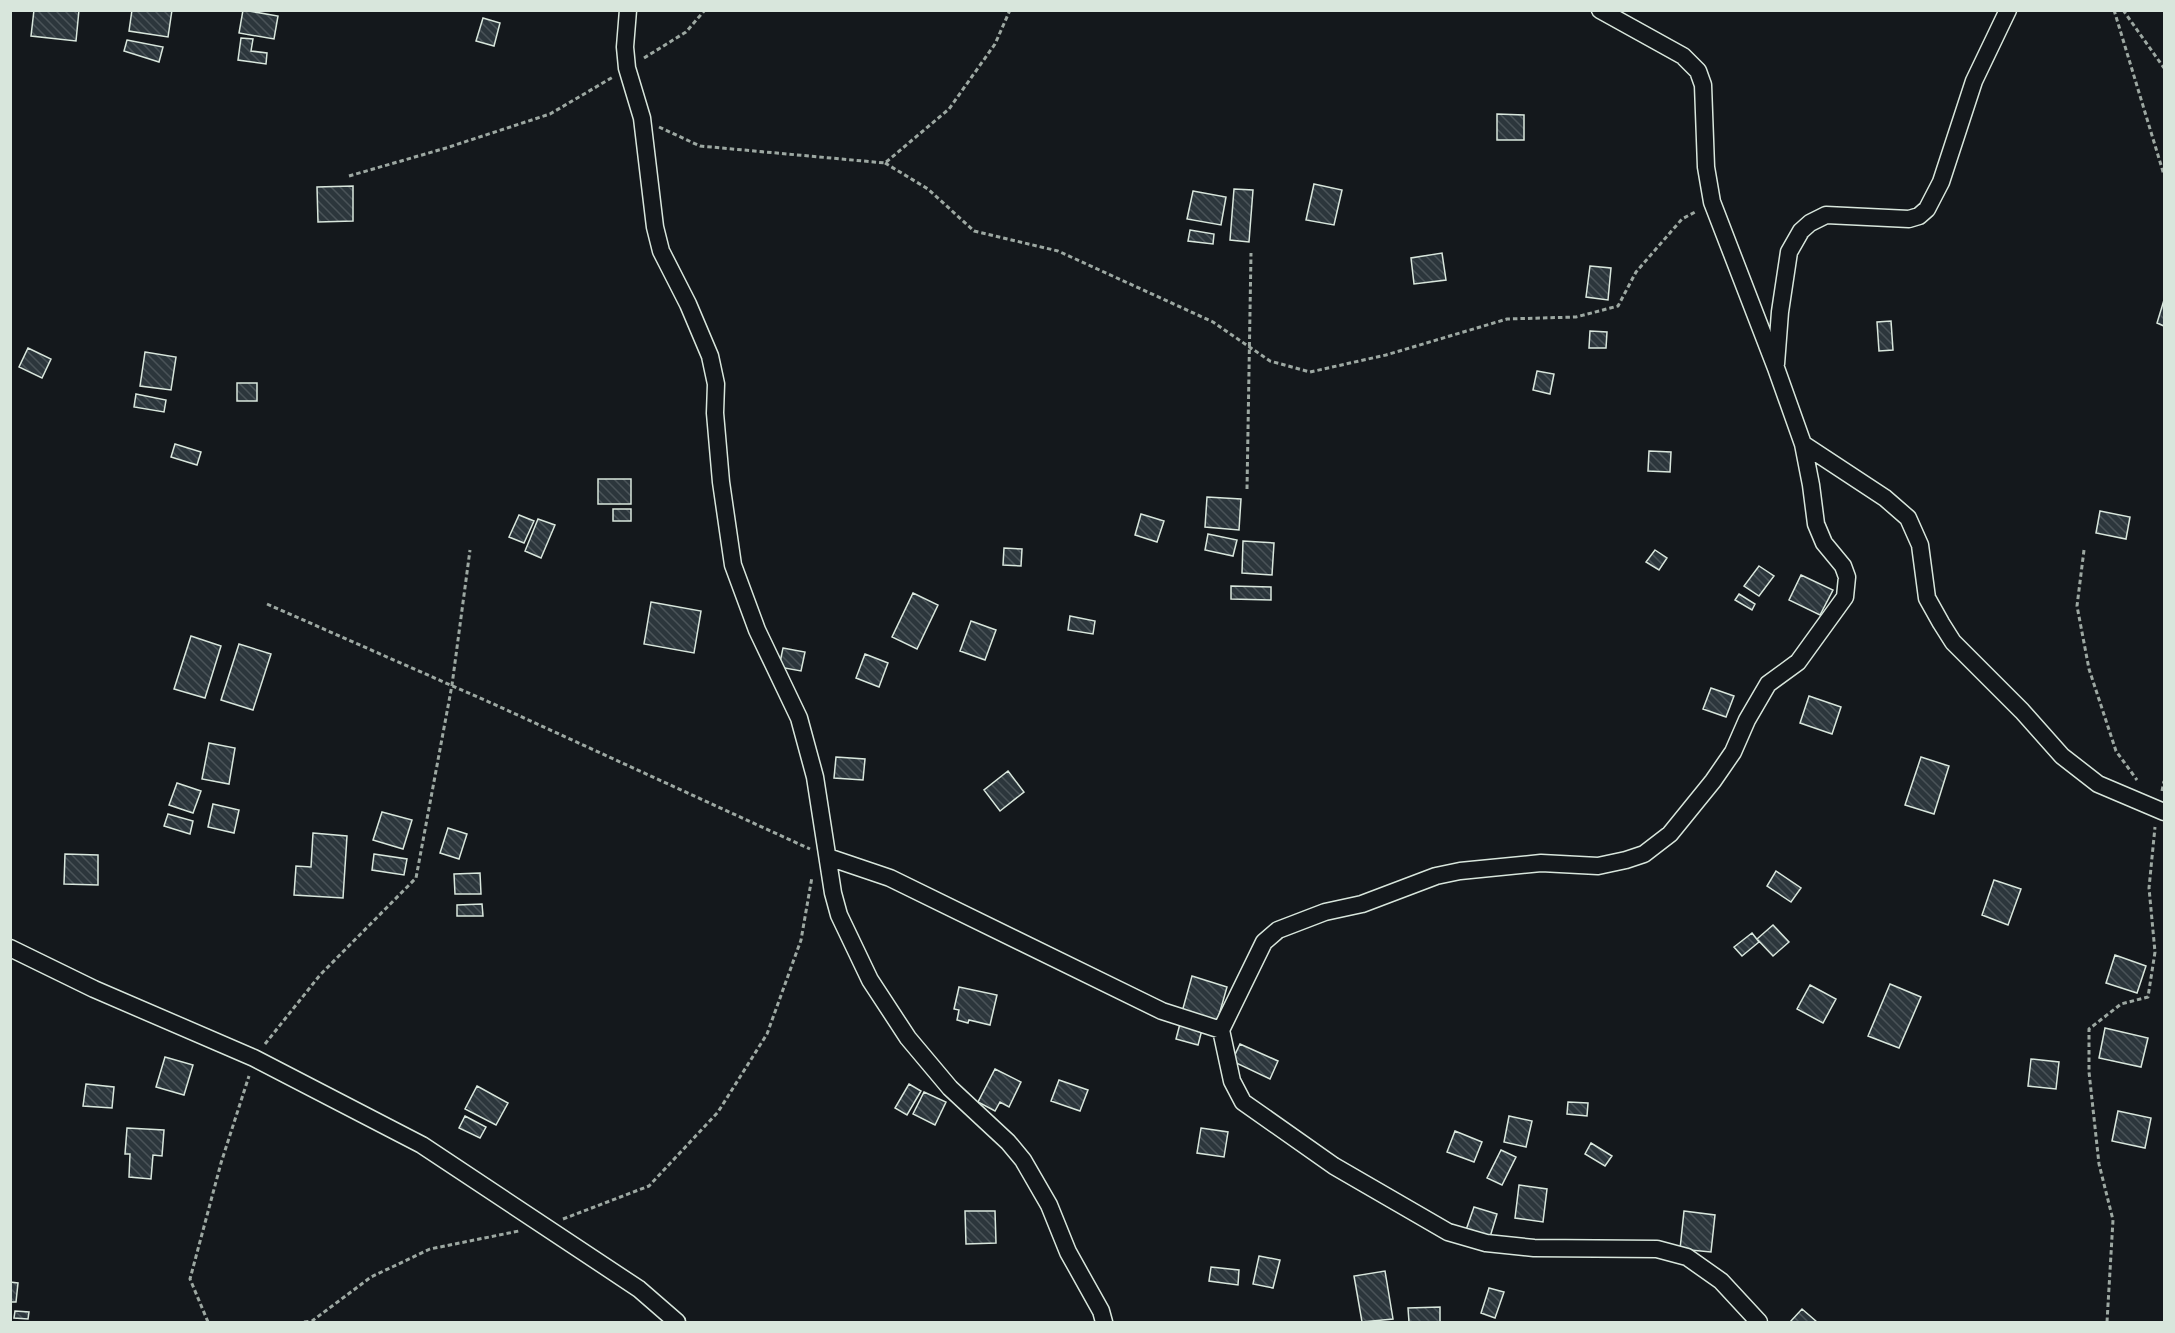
<svg xmlns="http://www.w3.org/2000/svg" width="2175" height="1333" font-family="Rubik,sans-serif">
  <style>
    .building { fill: url(#building-back-hatch); stroke: #d8e6dc; stroke-width: 1.5 }
    .lines { fill: none; stroke-linecap: round; stroke-linejoin: round }
    .minor-casing { stroke: #d8e6dc; stroke-width: 19 }
    .path { stroke: #9da8a2; stroke-width: 3; stroke-dasharray: 4.5 3; stroke-linecap: butt }
    .minor { stroke: #14181c; stroke-width: 16 }
  </style>
  <defs>
    <pattern id="building-back-hatch" width="6" height="6" patternUnits="userSpaceOnUse" patternTransform="scale(1.5)"><rect width="6" height="6" fill="#2c363c"/><path d="M-1 5l2 2M0 0l6 6M5-1l2 2" fill="none" stroke="#4a5358"/></pattern>
  </defs>
  <rect width="100%" height="100%" fill="#14181c"/>
  <path class="building" d="M34,10H79L76,41L31,36Z
    M132,10H172L168,37L129,31Z
    M243,10L278,16L274,39L239,33Z
    M483,18L500,23L494,46L476,41Z
    M241,38L253,39L251,51L267,53L266,64L238,60Z
    M127,40L163,47L159,62L124,51Z
    M1497,114L1524,115V140H1497Z
    M1314,184L1342,190L1334,225L1306,220Z
    M353,186V221L318,222L317,187Z
    M1234,189L1253,190L1249,242L1230,240Z
    M1193,191L1226,197L1221,225L1187,219Z
    M1190,230L1214,234L1213,244L1188,241Z
    M1442,253L1446,280L1414,284L1411,258Z
    M1590,266L1611,268L1608,300L1586,297Z
    M2164,300V326L2157,323Z
    M1891,321L1893,350L1879,351L1877,322Z
    M1590,331L1607,332L1606,348H1589Z
    M28,348L51,359L42,378L19,367Z
    M145,352L176,357L171,390L140,386Z
    M1537,371L1554,374L1550,394L1533,390Z
    M237,383H257V401H237Z
    M136,394L166,400L164,412L134,407Z
    M175,444L201,452L197,465L171,457Z
    M1649,451L1671,452L1670,472L1648,471Z
    M598,479H631V504H598Z
    M1207,497L1241,499L1239,530L1205,527Z
    M613,509H631V521H613Z
    M2100,511L2130,517L2126,539L2096,533Z
    M1141,514L1164,521L1157,542L1135,535Z
    M519,515L534,521L524,543L509,537Z
    M538,519L555,525L541,558L525,551Z
    M1208,534L1237,540L1233,556L1205,550Z
    M1243,541L1274,543L1272,575L1242,573Z
    M1004,548L1022,549L1021,566L1003,565Z
    M1655,550L1667,558L1659,570L1646,562Z
    M1759,566L1774,576L1759,596L1744,586Z
    M1801,575L1833,590L1820,615L1789,600Z
    M1231,586L1271,587V600L1231,599Z
    M913,593L938,605L917,649L892,637Z
    M1739,594L1755,604L1752,610L1735,600Z
    M651,602L701,611L694,653L644,644Z
    M1070,616L1095,621L1093,634L1068,630Z
    M971,621L996,630L985,660L960,651Z
    M191,636L221,646L205,698L174,689Z
    M239,644L271,654L253,710L221,700Z
    M783,648L805,652L801,671L779,667Z
    M865,654L888,663L879,687L856,678Z
    M1711,688L1734,696L1726,717L1703,709Z
    M1809,696L1841,707L1832,734L1800,723Z
    M209,743L235,748L229,784L202,779Z
    M836,757L865,759L863,780L834,778Z
    M1921,757L1949,766L1934,814L1905,805Z
    M1008,771L1024,792L1000,811L984,790Z
    M177,783L201,791L193,813L169,805Z
    M213,804L239,810L234,833L208,827Z
    M382,812L412,820L403,849L373,840Z
    M168,814L193,821L190,834L164,826Z
    M448,828L467,834L459,859L440,853Z
    M313,833L347,836L343,898L294,895L296,866L311,867Z
    M65,854L98,855V885L64,884Z
    M374,854L407,859L404,875L372,870Z
    M1776,871L1801,888L1791,902L1767,886Z
    M480,873L481,894H455L454,874Z
    M1994,880L2021,889L2008,925L1982,915Z
    M482,904L483,916H457V905Z
    M1773,925L1789,942L1773,956L1757,939Z
    M1752,933L1759,942L1742,956L1734,947Z
    M2115,955L2146,966L2137,993L2106,983Z
    M1192,976L1227,987L1217,1022L1182,1012Z
    M1890,984L1921,997L1899,1048L1868,1036Z
    M1810,985L1836,999L1823,1023L1797,1009Z
    M959,987L997,995L990,1025L969,1020L968,1023L957,1020L959,1010L954,1009Z
    M1181,1020L1203,1026L1198,1045L1176,1039Z
    M2105,1028L2148,1038L2141,1067L2099,1058Z
    M1240,1044L1278,1061L1270,1079L1232,1061Z
    M165,1057L193,1065L184,1095L156,1087Z
    M2031,1059L2059,1062L2056,1089L2028,1086Z
    M995,1069L1021,1082L1009,1107L1000,1102L995,1111L978,1102Z
    M1059,1080L1088,1090L1080,1111L1051,1101Z
    M86,1084L114,1087L112,1108L83,1106Z
    M909,1084L921,1091L907,1115L895,1108Z
    M477,1086L508,1103L496,1125L465,1109Z
    M924,1092L946,1102L935,1125L913,1114Z
    M1568,1102L1588,1103L1587,1116L1567,1114Z
    M2118,1111L2151,1118L2145,1148L2112,1141Z
    M465,1116L486,1127L480,1138L459,1128Z
    M1509,1116L1532,1121L1526,1147L1504,1142Z
    M127,1128L164,1130L162,1156L153,1155L151,1179L129,1177L130,1154H125Z
    M1201,1128L1228,1132L1224,1157L1197,1153Z
    M1455,1131L1482,1142L1474,1162L1447,1152Z
    M1591,1143L1612,1156L1605,1166L1585,1154Z
    M1501,1150L1516,1157L1502,1185L1487,1178Z
    M1519,1185L1547,1189L1543,1222L1515,1218Z
    M1474,1207L1497,1214L1490,1237L1466,1230Z
    M965,1211H995L996,1243L966,1244Z
    M1684,1211L1715,1215L1711,1252L1680,1249Z
    M1259,1256L1280,1260L1273,1288L1253,1284Z
    M1211,1267L1239,1270L1238,1285L1209,1281Z
    M1385,1271L1393,1319L1362,1322L1354,1276Z
    M10,1282L18,1283L16,1302H10Z
    M1489,1288L1504,1292L1495,1318L1481,1313Z
    M1440,1307V1322H1409L1408,1308Z
    M1802,1309L1817,1322H1790Z
    M15,1311L29,1312L28,1319L14,1318Z"/>
  <g class="lines">
    <defs>
      <path id="minor" d="M628,10L625,47L627,68L642,118L655,227L661,251L688,304L710,356L716,384L715,413L721,482L733,565L757,630L799,718L815,777L833,893L839,915L870,980L908,1038L950,1088L1008,1142L1023,1160L1049,1205L1068,1252L1101,1311L1104,1322
        M1600,10L1683,56L1698,71L1703,85L1706,167L1712,202L1776,368L1803,444L1885,498L1908,518L1920,545L1927,598L1941,623L1953,642L2022,711L2062,756L2098,784L2164,812
        M1776,364L1780,312L1789,252L1801,231L1810,223L1826,215L1909,219L1919,216L1927,209L1941,182L1974,81L2008,10
        M828,857L890,878L1162,1011L1221,1030L1232,1081L1243,1102L1334,1166L1448,1232L1486,1243L1534,1248L1657,1249L1687,1257L1721,1281L1759,1322
        M10,948L94,989L254,1058L422,1145L639,1289L677,1322
        M1221,1030L1264,942L1278,930L1325,912L1362,904L1436,876L1460,871L1541,863L1598,866L1626,860L1644,854L1670,834L1713,781L1733,752L1747,720L1768,684L1798,662L1845,597L1847,577L1843,566L1824,543L1816,524L1811,485L1803,444"/>
    </defs>
    <use href="#minor" class="minor-casing"/>
    <path class="path" d="M2114,10L2164,175
      M2123,10L2164,68
      M644,58L686,32L705,10
      M659,127L700,146L885,163L949,109L995,44L1010,10
      M885,163L928,189L974,231L1058,251L1213,322L1270,361L1310,372L1386,355L1507,319L1576,317L1618,306L1636,272L1682,219L1697,211
      M349,176L446,148L550,114L613,77
      M1247,489L1251,253
      M2084,550L2077,606L2089,669L2116,751L2137,780
      M267,604L498,706L810,849
      M2162,791L2164,781
      M265,1044L320,975L416,878L452,685L470,550
      M563,1219L649,1186L718,1112L767,1034L801,940L812,877
      M208,1322L190,1279L221,1163L249,1076
      M304,1322L312,1321L371,1277L430,1249L519,1231
      M2107,1322L2113,1220L2099,1164L2089,1072V1029L2121,1004L2148,997L2155,952L2149,888L2155,827"/>
    <use href="#minor" class="minor"/>
  </g>
  <rect width="2175" height="1333" fill="none" stroke="#d8e6dc" stroke-width="24"/>
</svg>
